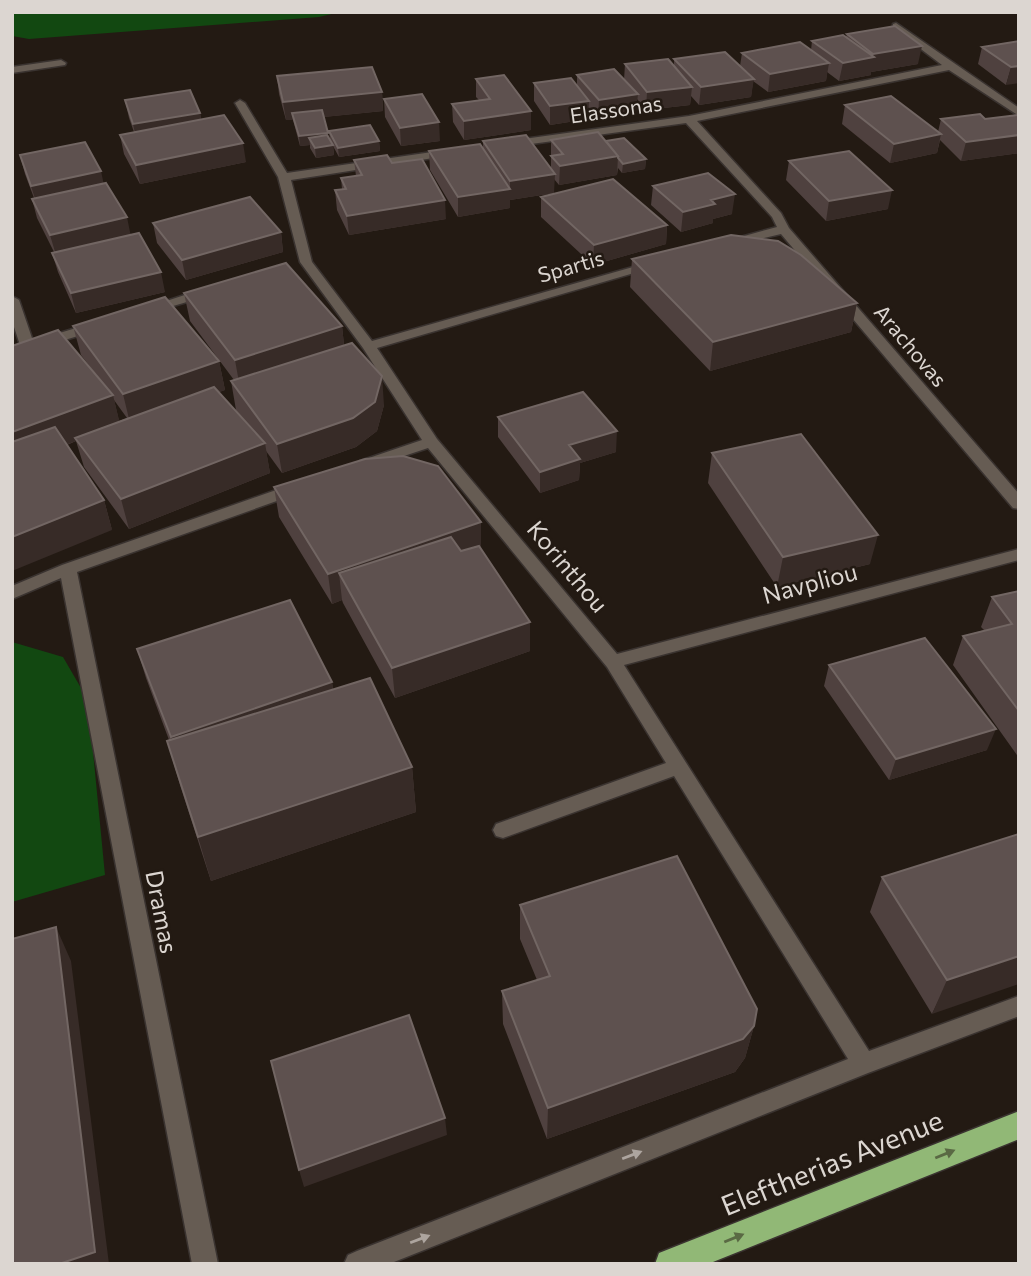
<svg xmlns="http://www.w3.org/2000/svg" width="1031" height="1276" font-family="Commissioner,sans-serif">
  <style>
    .green { fill: #124811 }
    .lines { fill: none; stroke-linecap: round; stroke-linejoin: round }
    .minor-casing { stroke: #3a3330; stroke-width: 3 }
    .highway-casing { stroke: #3a3330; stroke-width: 3 }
    .minor { fill: #665c53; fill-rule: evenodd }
    .highway { fill: #91b876; fill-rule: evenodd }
    .wall { fill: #4f413f; fill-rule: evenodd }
    .shaded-wall { fill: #372b27 }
    .building { fill: #5e514f; stroke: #726663; stroke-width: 2 }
    .oneway { fill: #5a6944 }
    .oneway2 { fill: #ada59f }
    .labels { text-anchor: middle; stroke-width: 5; stroke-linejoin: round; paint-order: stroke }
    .far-street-label { font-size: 21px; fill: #dcd6d1; stroke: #231a13 }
    .street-label { font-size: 24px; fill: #dcd6d1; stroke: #231a13 }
    .near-street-label { font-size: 28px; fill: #dcd6d1; stroke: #231a13 }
  </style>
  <rect width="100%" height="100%" fill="#231a13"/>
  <path class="green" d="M12,12H340L319,17L29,39L12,36Z
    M12,642L63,657L88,700L105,875L12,902Z"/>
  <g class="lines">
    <defs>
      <path id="minor" d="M896,23L1019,108V116L949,70L697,121L781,213L789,228L1019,494V509L1013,508L781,234L726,247V241L777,227L772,217L686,123L509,147L503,144L509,141L689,116L942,65L893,28V24Z
        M61,60L66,63L65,65L12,73V67Z
        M240,100L245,103L287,173L453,149L459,152L453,155L291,180L312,262L372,341L647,263H657L658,266L377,348L437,439L617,654L1019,549V560L624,665L869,1051L1019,996V1016L868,1073L389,1264H344L348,1255L357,1251L848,1059L674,776L503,838L496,836L493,830L496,824L666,763L607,667L428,448L365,469L357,464L360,461L422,440L363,348L300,262L278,177L235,103Z
        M206,288L211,289V295L149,313L142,309Z
        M12,296L19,300L33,341L96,322L103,326L101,329L12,356V347L20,345L12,321Z
        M299,482L307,487L305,491L77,572L218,1264H192L61,578L12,599V586L62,565Z"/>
      <path id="highway" d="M1019,1111V1139L708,1264H655L659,1253Z"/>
    </defs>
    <use href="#minor" class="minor-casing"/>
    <use href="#highway" class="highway-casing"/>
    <use href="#minor" class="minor"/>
    <use href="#highway" class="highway"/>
  </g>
  <path class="wall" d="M847,34L918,64L871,72V75L839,81L827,72L826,81L768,92L753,81L751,97L699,105L691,96L690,105L646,110L637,99L636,112L598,119L588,107V119L550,125L534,101V83L577,85V75L624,80L625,64L674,65V59L740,66L742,53L811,50L812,41L846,37Z
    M1019,41L1006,85L978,64L982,47Z
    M277,76L382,92L383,111L323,117L330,141L329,131L379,141L380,151L339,157L333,146L334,155L316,158L310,148V145L300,146L293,120H286L279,94Z
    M476,79L531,111V130L464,140L453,122L452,104L479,100L476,97Z
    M384,99L440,141L401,146L385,117Z
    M125,100L200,113L201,119L246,162L140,184L124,154L120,135L134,132L129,118Z
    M845,105L938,132L941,119H985L1019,115V153L961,161L940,140L937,153L890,163L842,124Z
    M551,140L606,141L646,159L645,169L622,173L618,168L617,175L559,185L554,179V193L510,200V208L458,217L430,170L429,151L483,149V141L551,169Z
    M20,155L104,183L131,235L165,292L76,313L58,272L52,253L54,252L37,218L32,199L34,198L25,174Z
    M354,160L392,163L446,219L349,235L337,210L335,190L342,189L341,178L356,176Z
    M789,161L888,209L826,221L786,180Z
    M653,186L732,214L713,219V223L681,232L651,205Z
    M541,197L667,225L666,244L593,265L541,217Z
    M153,223L281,232L283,252L186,280L157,243Z
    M632,259L857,303L851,332L710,371L630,287Z
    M184,293L342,326L344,345L384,405L377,431L356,447L282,473L266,451L270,473L129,529L84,467L76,441L67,445L104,500L112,530L12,346L98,377L81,355L73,326L219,361L225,390L219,392L242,418L236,410L231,381L234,380L190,321ZM114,400L119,407L127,418L119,421Z
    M498,417L616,452L580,463L579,480L540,493L498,437Z
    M712,453L870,564L777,587L708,483Z
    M274,487L481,522V549L530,651L395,698L343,603L342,600L332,604L279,517Z
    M1019,591V758L953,665L963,636L984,630L981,627L992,597Z
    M137,649L332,682L333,690L412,767L416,812L211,881L180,785L167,741L169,740L146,678Z
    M829,665L987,750L889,780L824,686Z
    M1019,834L932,1014L870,912L882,877Z
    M520,905L754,1026L745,1058L735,1072L547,1139L503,1024L502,991L537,980L520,939Z"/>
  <path class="shaded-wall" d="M922,46L918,64L871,72V75L839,81L843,63L872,58L873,54Z
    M829,63L826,81L768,92L770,74Z
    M1019,66V83L1006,85L1011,67Z
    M754,79L751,97L699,105L701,87Z
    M692,87L690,105L646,110L647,92Z
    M382,92L383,111L294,120L292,113L293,120H286L283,102Z
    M638,94L636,112L598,119L599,100Z
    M589,101L588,119L550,125V106Z
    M531,111V130L464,140V121Z
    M200,113L203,132L137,142L133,124Z
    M439,122L440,141L401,146L400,128Z
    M328,133L329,143L309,138L310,145L300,146L299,136Z
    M941,134L937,153L890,163L894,144Z
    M1019,135V153L961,161L966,142Z
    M379,141L380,151L339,157L338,148Z
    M243,143L246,162L140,184L136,165Z
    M333,145L334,155L316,158L315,148Z
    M618,156L617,175L559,185L560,166Z
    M646,159L645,169L622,173L623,164Z
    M101,171L105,190L37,205L31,186Z
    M555,174L554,193L510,200V208L458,217V197L510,189V181Z
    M892,190L888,209L826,221L829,201Z
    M735,194L732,214L713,219V223L681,232L683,212L711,200Z
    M445,200L446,219L349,235L347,216Z
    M127,217L131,237L56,255L50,235Z
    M667,225L666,244L593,265L594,245Z
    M281,232L283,252L186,280L182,260Z
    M161,272L165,292L76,313L71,293Z
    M857,303L851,332L710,371L713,342Z
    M342,326L345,354L240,388L235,360Z
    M219,361L225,390L130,423L123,394Z
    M382,376L384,405L377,431L356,447L282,473L277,444Z
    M113,395L120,424L75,438L76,441L12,465V432Z
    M617,431L616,452L580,463L579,480L540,493V472L569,445Z
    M265,443L270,473L129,529L121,499Z
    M104,500L112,530L12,571V537Z
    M481,522V551L339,573L342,600L332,604L328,574Z
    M878,535L870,564L777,587L783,557Z
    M530,622V651L395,698L392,668Z
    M332,682L336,712L179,766L171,737Z
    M996,729L987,750L889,780L896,759Z
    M412,767L416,812L211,881L198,837Z
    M56,927L71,961L109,1264H59Z
    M1019,956V984L932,1014L947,980Z
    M754,1026L745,1058L735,1072L547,1139L548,1108Z
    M445,1118L447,1135L304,1187L299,1170Z"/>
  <path class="building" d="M895,26L922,46L873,54L847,34Z
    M843,35L874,57L843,63L812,41Z
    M1019,41V66L1011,67L982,47Z
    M800,42L829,63L770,74L742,53Z
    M725,52L754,79L701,87L674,59Z
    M668,59L692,87L647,92L625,64Z
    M372,67L382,92L283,102L277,76Z
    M614,69L638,94L599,100L577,75Z
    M504,75L531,111L464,121L452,104L490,99L476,79Z
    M571,78L589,101L550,106L534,83Z
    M190,90L200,113L133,124L125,100Z
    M422,94L439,122L400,128L384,99Z
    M891,96L941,134L894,144L845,105Z
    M322,110L328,133L299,136L292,113Z
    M980,114L985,119L1019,115V135L966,142L941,119Z
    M224,115L243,143L136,165L120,135Z
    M370,125L379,141L338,148L329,131Z
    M598,132L618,156L560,166L551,156L563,154L551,140Z
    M327,135L333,145L315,148L309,138Z
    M526,135L555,174L510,181L483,141Z
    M624,138L646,159L623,164L618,158V156L606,141Z
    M85,142L101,171L31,186L20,155Z
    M480,144L510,189L458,197L429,151Z
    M849,151L892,190L829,201L789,161Z
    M387,155L392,163L422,159L445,200L347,216L335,190L346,189L341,178L362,175L354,160Z
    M708,173L735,194L711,200L715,204L683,212L653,186Z
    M613,179L667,225L594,245L541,197Z
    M106,183L127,217L50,235L32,199Z
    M250,197L281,232L182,260L153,223Z
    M139,233L161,272L71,293L52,253Z
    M731,235L778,241L801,255L857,303L713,342L632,259Z
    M286,263L342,326L235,360L184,293Z
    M165,297L219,361L123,394L73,326Z
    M58,330L113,395L12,432V346Z
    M352,343L382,376L375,402L353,418L277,444L231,381Z
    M214,387L265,443L121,499L75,438Z
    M583,392L617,431L569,445L580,459L540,472L498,417Z
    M55,427L104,500L12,537V442Z
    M801,434L878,535L783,557L712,453Z
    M403,456L438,466L481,522L328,574L274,487L365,459Z
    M451,537L461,551L479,546L530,622L392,668L339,573Z
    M1019,591V711L963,636L1012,624L992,597Z
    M290,600L332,682L171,737L137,649Z
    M925,638L996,729L896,759L829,665Z
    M370,678L412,767L198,837L167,741Z
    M1019,834V956L947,980L882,877Z
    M677,856L757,1009L754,1026L743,1039L548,1108L502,991L550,976L520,905Z
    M56,927L95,1252L59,1264H12V939Z
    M409,1015L445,1118L299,1170L271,1061Z"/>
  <defs><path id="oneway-solid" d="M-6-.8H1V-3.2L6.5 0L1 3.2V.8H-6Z" transform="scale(1.75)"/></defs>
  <g class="oneway">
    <use href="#oneway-solid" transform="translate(945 1154) rotate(-22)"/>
    <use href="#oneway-solid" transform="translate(734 1238) rotate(-22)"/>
  </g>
  <g class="oneway2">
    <use href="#oneway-solid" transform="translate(632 1155) rotate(-21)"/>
    <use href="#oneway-solid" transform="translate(420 1239) rotate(-21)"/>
  </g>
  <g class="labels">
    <g class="far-street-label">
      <text transform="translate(616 110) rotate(-8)" y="7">Elassonas</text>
      <text transform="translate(571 267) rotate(-16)" y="7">Spartis</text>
      <text transform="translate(910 346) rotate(50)" y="7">Arachovas</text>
    </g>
    <g class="street-label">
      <text transform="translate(567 567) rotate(50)" y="8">Korinthou</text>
      <text transform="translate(810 584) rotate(-15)" y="8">Navpliou</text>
      <text transform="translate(161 912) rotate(79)" y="8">Dramas</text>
    </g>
    <g class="near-street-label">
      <text transform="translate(832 1163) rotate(-22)" y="10">Eleftherias Avenue</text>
    </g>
  </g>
  <rect width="1031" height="1276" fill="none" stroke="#dcd6d1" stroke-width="28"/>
</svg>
